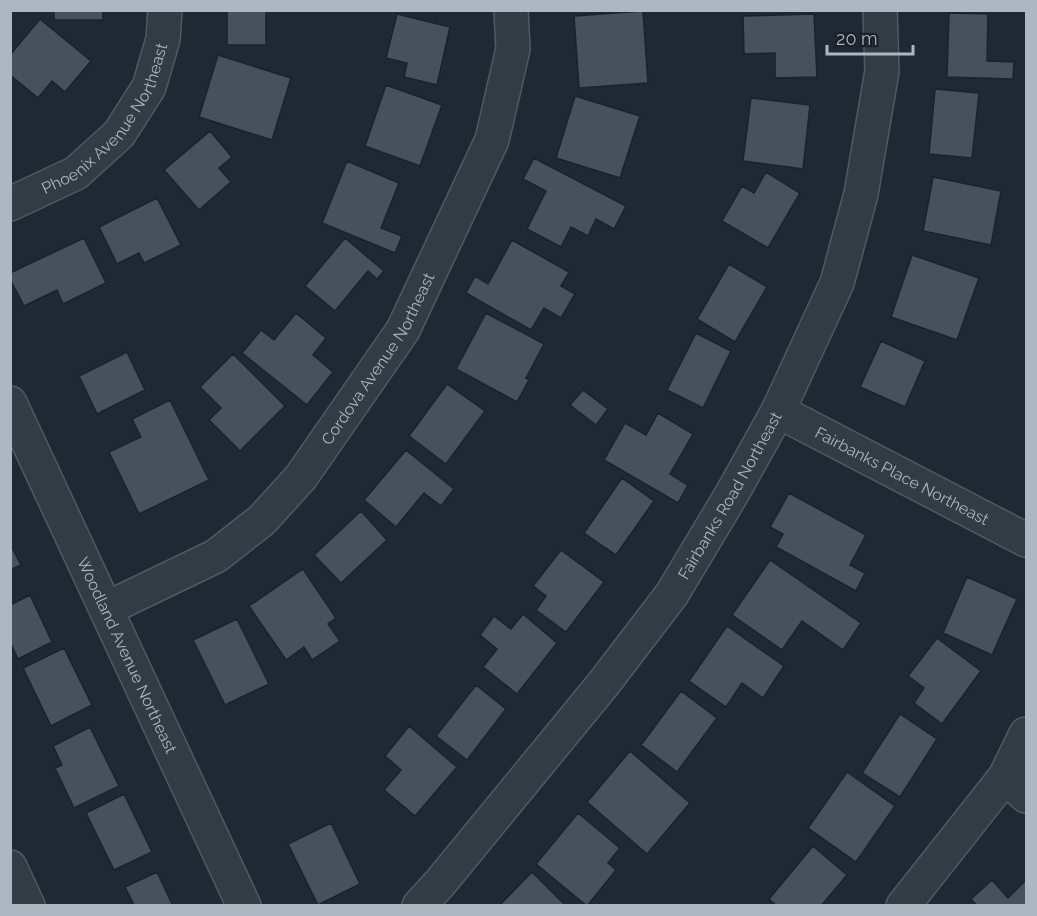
<svg xmlns="http://www.w3.org/2000/svg" width="1037" height="916" font-family="Raleway,sans-serif">
  <style>
    .building { fill: #46515c; stroke: #1b222a; stroke-width: 1.5 }
    .lines { fill: none; stroke-linecap: round; stroke-linejoin: round }
    .minor-casing { stroke: #515962; stroke-width: 36 }
    .minor { stroke: #333b44; stroke-width: 33 }
    .labels { text-anchor: middle; stroke-width: 5; stroke-linejoin: round; paint-order: stroke }
    .street-label { font-size: 16px; fill: #adb6c1; stroke: #192028 }
  </style>
  <rect width="100%" height="100%" fill="#202933"/>
  <path class="building" d="M54,10H103V20H54Z
    M227,10H266V45H227Z
    M643,11L648,83L579,88L574,16Z
    M949,13L988,14L987,61L1014,62L1013,79L947,77Z
    M397,14L450,27L437,85L404,77L407,63L386,58Z
    M814,14L817,77L775,78V53L744,54L743,16Z
    M40,19L91,61L65,92L52,81L38,98L10,75V55Z
    M218,55L291,78L272,140L199,117Z
    M386,85L442,105L420,166L365,146Z
    M935,89L979,93L972,158L929,154Z
    M575,96L640,116L620,178L556,158Z
    M751,98L810,105L803,169L743,161Z
    M210,131L232,157L219,168L231,182L199,210L164,170Z
    M534,158L626,206L614,229L596,219L588,236L571,227L561,247L527,229L546,191L523,179Z
    M347,161L399,183L381,228L402,236L395,253L322,223Z
    M766,172L800,193L768,248L722,221L742,186L754,193Z
    M933,177L1001,191L991,245L923,231Z
    M157,198L181,245L144,263L139,253L117,264L99,227Z
    M84,238L106,283L63,304L57,290L24,306L10,279V273Z
    M345,238L384,271L377,279L368,271L335,311L305,286Z
    M512,240L569,272L561,286L575,294L561,318L544,308L531,330L466,293L475,276L488,284Z
    M912,255L979,278L957,340L891,317Z
    M729,264L767,287L735,342L697,319Z
    M296,313L326,338L313,355L333,372L307,405L242,353L261,330L274,340Z
    M486,313L544,344L526,378L529,380L517,402L456,369Z
    M696,333L731,351L703,408L667,390Z
    M881,341L925,361L905,407L860,387Z
    M127,352L145,390L97,414L79,376Z
    M233,354L285,406L240,451L209,420L221,408L200,387Z
    M447,384L485,411L446,464L409,436Z
    M583,390L608,409L596,425L570,405Z
    M170,400L209,480L139,514L109,452L141,437L132,419Z
    M658,413L693,434L670,474L688,485L678,503L604,460L625,423L646,435Z
    M406,450L454,489L441,506L424,493L396,527L364,500Z
    M622,478L654,501L616,555L584,533Z
    M789,493L866,535L850,565L865,573L856,591L776,547L783,534L770,527Z
    M361,511L387,540L341,583L314,555Z
    M10,544L21,565L10,570Z
    M561,550L604,582L566,632L536,610L546,596L533,586Z
    M770,560L861,623L843,650L802,621L782,650L732,615Z
    M303,569L336,618L328,624L340,641L312,660L304,647L286,660L249,606Z
    M967,577L1017,599L992,655L943,633Z
    M30,595L52,642L18,659L10,642V605Z
    M523,614L557,643L517,694L483,667L497,649L480,635L494,616L511,629Z
    M237,619L269,684L225,705L193,640Z
    M727,626L784,666L763,698L742,683L726,707L689,681Z
    M937,638L981,671L942,724L914,703L924,688L908,676Z
    M64,648L92,705L51,726L23,668Z
    M476,685L506,709L467,760L436,736Z
    M681,691L717,718L677,772L641,745Z
    M900,714L937,739L900,797L862,773Z
    M409,726L457,767L415,816L384,790L401,770L385,756Z
    M90,727L119,786L74,808L55,768L62,765L53,746Z
    M630,751L690,803L647,854L587,802Z
    M847,772L895,806L856,862L808,828Z
    M124,794L152,852L114,870L86,813Z
    M578,813L620,848L608,863L616,870L587,906L536,864Z
    M331,823L360,884L318,905L288,844Z
    M813,846L847,875L821,906H777L769,899Z
    M157,872L173,906H132L134,905L125,887Z
    M532,872L566,906H499Z
    M992,880L1008,898L1026,880V906H977L971,899Z"/>
  <g class="lines">
    <defs>
      <g id="minor">
        <path id="s1" d="M10,204L76,173L119,134L149,87L163,39L165,10"/>
        <path id="s2" d="M10,403L244,906"/>
        <path id="s3" d="M778,411L1026,540"/>
        <path id="s4" d="M106,609L216,556L262,520L301,477L403,330L492,140L513,49L511,10"/>
        <path d="M1005,777L1026,796"/>
        <path d="M10,867L28,906"/>
        <path id="s5" d="M419,906L440,883L604,683L672,594L733,492L778,411L837,283L861,194L882,71L880,10"/>
        <path d="M903,906L1005,777L1026,734"/>
      </g>
    </defs>
    <use href="#minor" class="minor-casing"/>
    <use href="#minor" class="minor"/>
  </g>
  <g class="labels">
    <g class="street-label">
      <text dy="6" stroke="none"><textPath href="#s1" startOffset="134">Phoenix Avenue Northeast</textPath></text>
      <text dy="6" stroke="none"><textPath href="#s4" startOffset="380">Cordova Avenue Northeast</textPath></text>
      <text dy="6" stroke="none"><textPath href="#s3" startOffset="140">Fairbanks Place Northeast</textPath></text>
      <text dy="6" stroke="none"><textPath href="#s5" startOffset="516">Fairbanks Road Northeast</textPath></text>
      <text dy="6" stroke="none"><textPath href="#s2" startOffset="278">Woodland Avenue Northeast</textPath></text>
    </g>
  </g>
  <rect width="1037" height="916" fill="none" stroke="#adb6c1" stroke-width="24"/>
  <path d="M827 45v9h86v-9" fill="none" stroke="#adb6c1" stroke-width="3"/>
  <text x="836" y="45" font-size="18" fill="#adb6c1" stroke="#192028" stroke-width="4.5" paint-order="stroke">20 m</text>
</svg>
